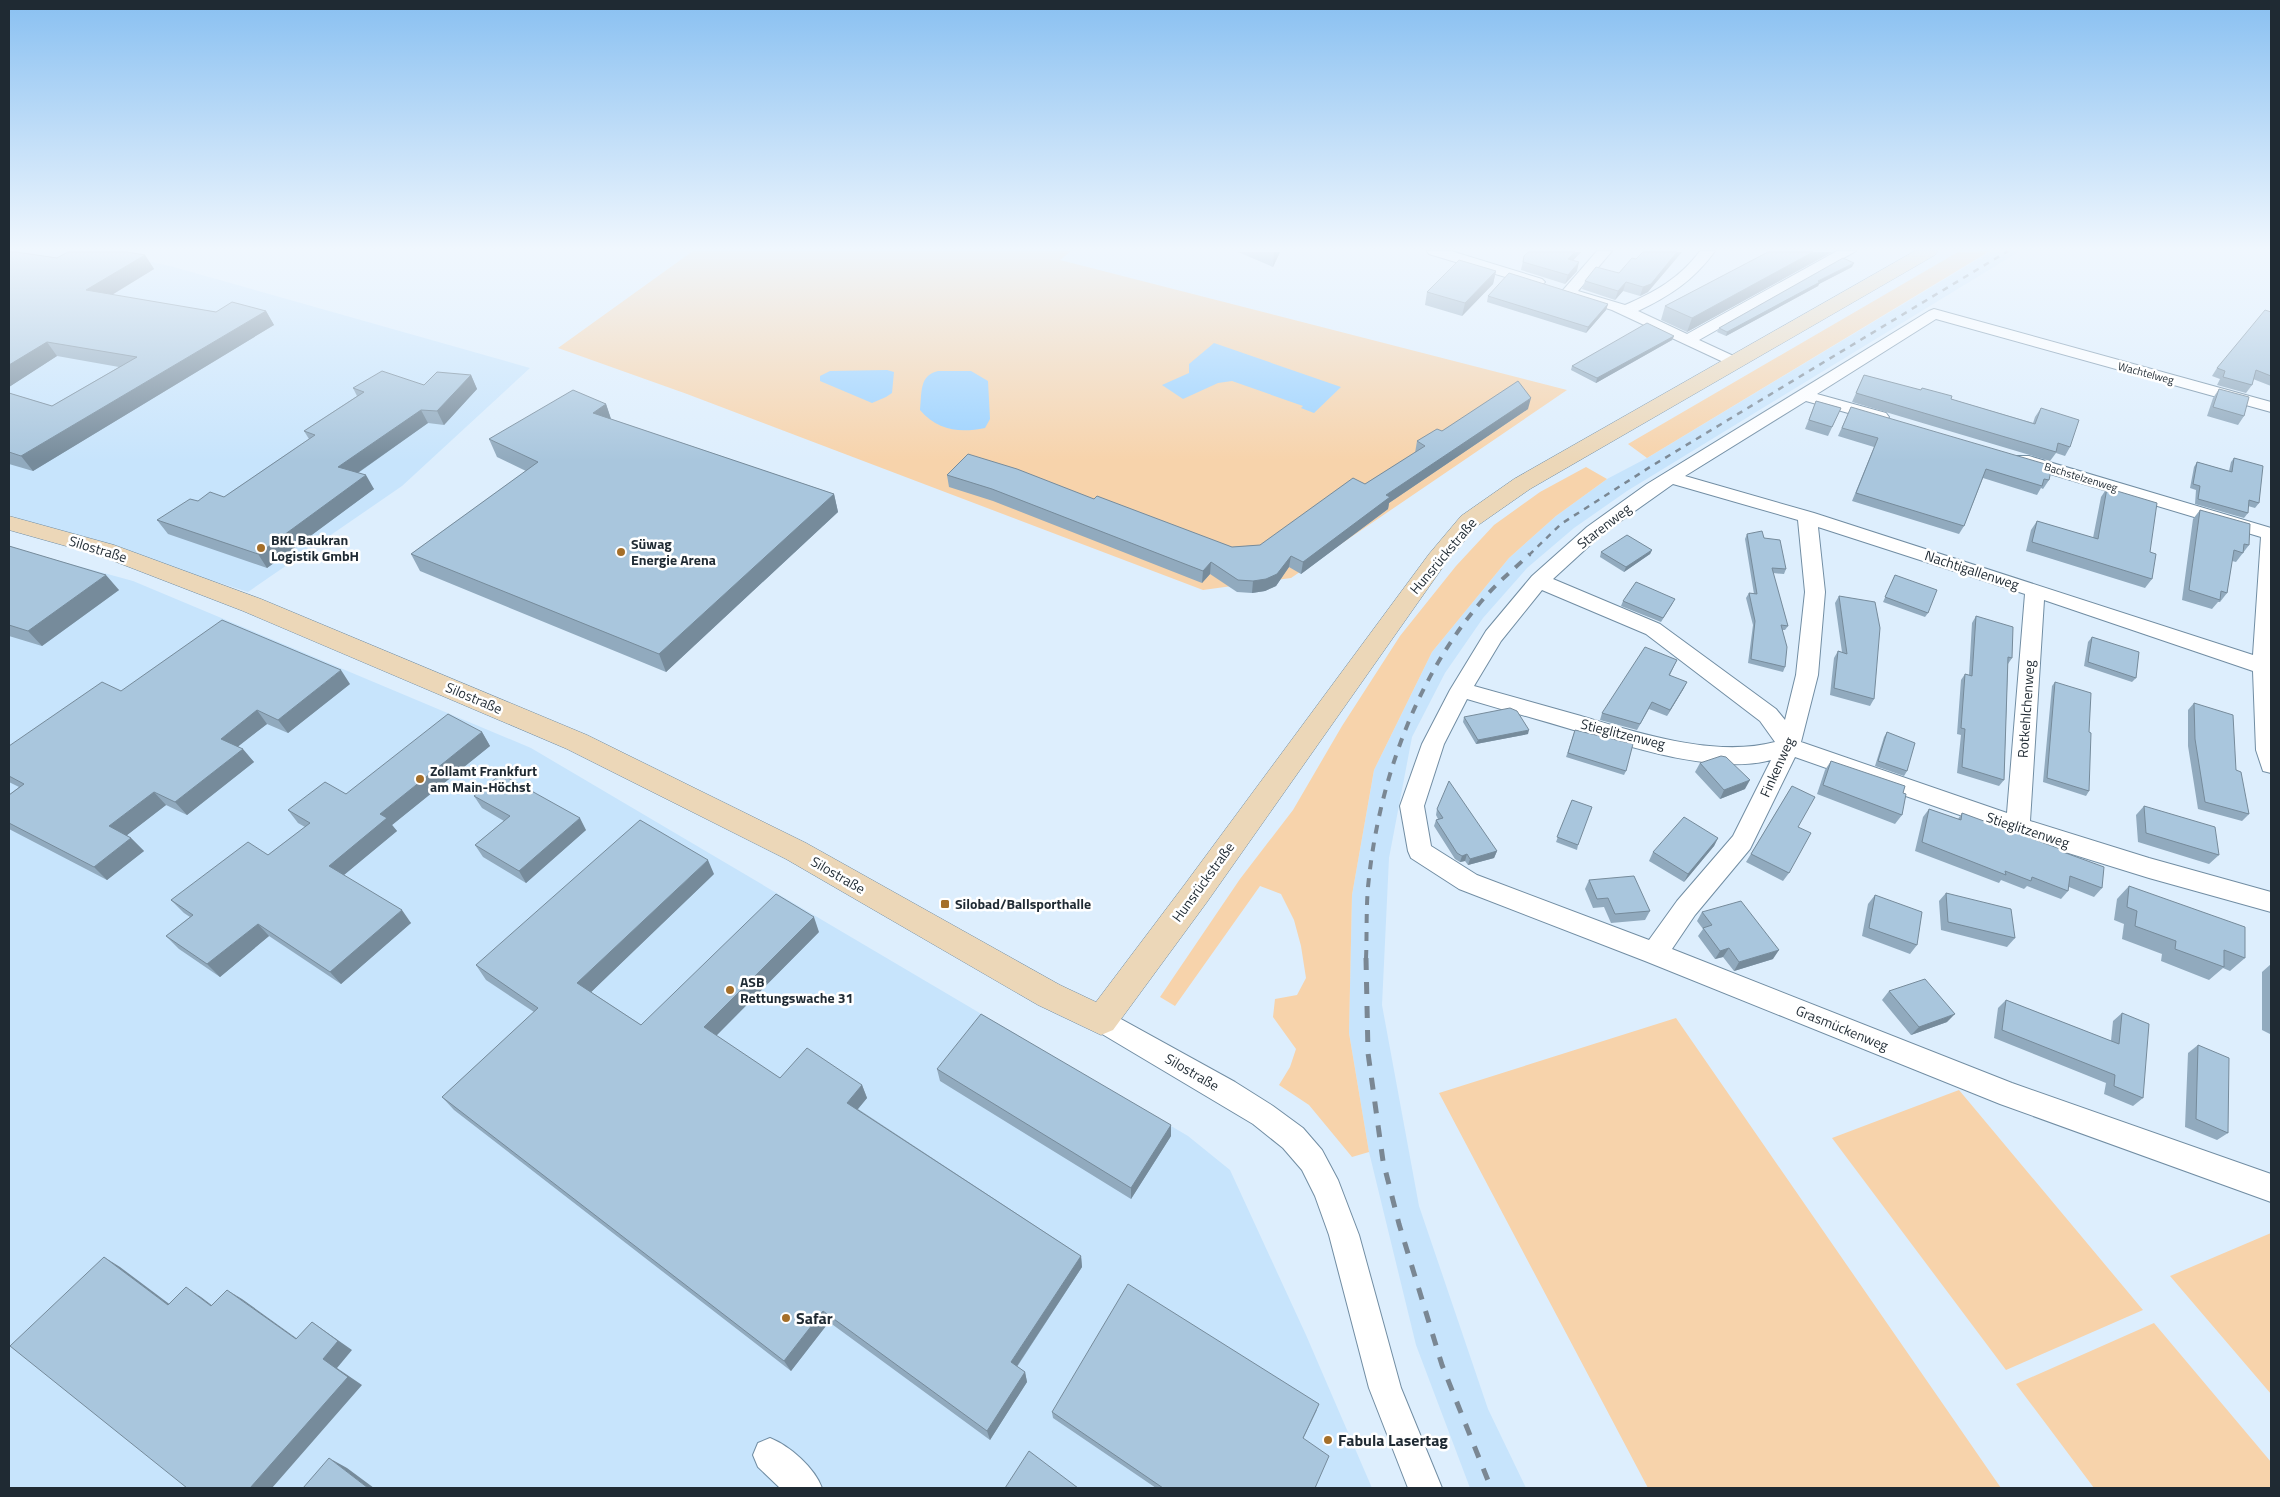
<svg xmlns="http://www.w3.org/2000/svg" width="2280" height="1497" font-family="'Titillium Web',sans-serif">
  <style>
    .built { fill: #c7e4fc }
    .green { fill: #f7d3ab }
    .water { fill: #9ad1fe }
    .lines { fill: none; stroke-linecap: round; stroke-linejoin: round }
    .minor-casing { stroke: #718da3; stroke-width: 2 }
    .secondary-casing { stroke: #718da3; stroke-width: 1 }
    .minor { fill: #fff; fill-rule: evenodd }
    .secondary { fill: #ecd7b8; fill-rule: evenodd }
    .rail-far2 { stroke: #7a8793; stroke-width: 2.5; stroke-dasharray: 6 6; stroke-linecap: butt }
    .rail-far1 { stroke: #7a8793; stroke-width: 4; stroke-dasharray: 9 9; stroke-linecap: butt }
    .rail { stroke: #7a8793; stroke-width: 5; stroke-dasharray: 12 12; stroke-linecap: butt }
    .wall { fill: #91aabe }
    .shaded-wall { fill: #768b9b }
    .building { fill: #a9c6dd; stroke: #768b9b }
    .poi-dot { fill: #a56f29; stroke: #fff; stroke-width: 2 }
    .labels { text-anchor: middle; stroke-width: 5; stroke-linejoin: round; paint-order: stroke }
    .far-street-label { font-size: 11px; fill: #1f2a33; stroke: #fff }
    .street-label { font-size: 14px; fill: #1f2a33; stroke: #fff }
    .poi-label { font-size: 14px; font-weight: bold; fill: #1f2a33; stroke: #fff; text-anchor: start }
    .near-poi-label { font-size: 16px; font-weight: bold; fill: #1f2a33; stroke: #fff; text-anchor: start }
  </style>
  <rect width="100%" height="100%" fill="#ddeefd"/>
  <path class="built" d="M9,251H98L170,266L530,368L402,486L248,592L9,515Z
    M2020,251L1627,491L1574,528L1527,568L1483,618L1445,673L1412,737L1389,858L1382,1005L1419,1206L1488,1409L1526,1488H1470L1416,1345L1369,1152L1349,1033L1352,895L1374,770L1432,652L1509,558L1556,516L1607,479L1647,458L1990,252Z
    M9,547L133,581L531,748L1188,1136L1230,1170L1306,1335L1372,1488H9Z"/>
  <path class="green" d="M693,251H1071L1060,260L1567,390L1291,578L1203,590L687,394L558,348Z
    M1990,251L1647,458L1628,444L1958,252Z
    M1586,467L1607,479L1556,516L1509,558L1432,652L1374,770L1352,895L1349,1033L1369,1152L1352,1157L1309,1105L1279,1085L1290,1067L1296,1049L1273,1017L1275,999L1297,995L1306,978L1301,946L1294,920L1281,894L1260,886L1175,1006L1160,997L1240,879L1293,810L1342,726L1400,636L1456,566L1494,525L1540,492Z
    M1676,1018L2001,1488H1648L1439,1093Z
    M1959,1090L2143,1310L2006,1370L1832,1138Z
    M2271,1233V1394L2170,1276Z
    M2154,1323L2271,1462V1488H2094L2016,1384Z"/>
  <path class="water" d="M1214,343L1341,387L1314,413L1301,408L1303,406L1232,381L1218,383L1183,399L1162,385L1189,373V364Z
    M887,370L894,372L892,393L886,397L872,403L820,381V376L830,371Z
    M938,371H971L988,381L990,419L985,428C960,433 938,431 920,410C922,393 919,375 938,371Z"/>
  <g class="lines">
    <defs>
      <path id="minor" d="M1427,251H1451L1542,279L1545,282L1542,285H1532L1429,254Z
        M1597,251H1612L1578,291L1625,305C1655,292 1680,278 1700,251H1715C1694,280 1670,296 1638,311L1687,334L1837,251H1856L1699,340L1740,359L1742,362L1740,365L1734,367L1612,310L1574,298L1572,296L1564,295L1561,292L1564,289Z
        M1934,309L2271,402V412L1936,319L1817,394L1886,413L1889,417L1886,421L1880,422L1806,401L1685,476L1814,513L2253,655L2261,537L2017,464L2014,460L2017,456H2029L2271,528V773L2263,771L2256,750L2253,671L2044,600L2030,821L2149,858L2271,892V912L2149,878L2010,835L2008,832L1795,757L1750,849L1695,915L1672,949L2012,1083L2271,1174V1202L2000,1104L1645,961L1459,889L1411,858L1408,851L1400,806L1422,744L1450,690L1486,631L1532,576L1587,527L1647,484L1929,311ZM1673,484L1798,520L1805,592L1796,675L1785,720L1776,709L1660,624L1553,579L1601,535ZM1818,527L2025,594L2007,813L1801,742L1818,675L1825,592ZM1542,590L1646,634L1760,721L1775,742C1715,758 1639,733 1581,716C1545,706 1510,696 1474,686L1501,641ZM1467,699C1504,710 1540,720 1577,731C1631,747 1716,775 1771,760L1733,836L1677,901L1649,940L1477,875L1431,846L1424,806L1444,744Z
        M1101,1008L1235,1082L1273,1106L1303,1128L1322,1150L1338,1180L1359,1235L1401,1388L1442,1488H1408L1369,1388L1329,1235L1315,1196L1302,1170L1283,1148L1253,1124L1092,1028L1088,1020L1092,1012Z
        M770,1438C790,1446 815,1468 822,1488H780L758,1467L753,1455L758,1443Z"/>
      <path id="secondary" d="M1915,251H1938L1935,255L1530,489L1477,526L1445,564L1207,902L1113,1030L1101,1035L1038,1005L786,859L567,749L243,611L98,555L9,530V516L114,545L261,599L587,735L806,843L1060,985L1096,1002L1185,884L1429,554L1461,516L1514,479Z"/>
    </defs>
    <use href="#minor" class="minor-casing"/>
    <use href="#secondary" class="secondary-casing"/>
    <use href="#minor" class="minor"/>
    <use href="#secondary" class="secondary"/>
    <path class="rail-far2" d="M1529,555L1561,524L1650,467L2008,251"/>
    <path class="rail-far1" d="M1366,959C1367,935 1366,911 1368,887C1378,783 1416,675 1486,596C1499,581 1515,568 1530,554"/>
    <path class="rail" d="M1366,958L1368,1053L1383,1161L1399,1224L1442,1365L1491,1488"/>
  </g>
  <path class="wall" d="M9,252L57,258L145,255L154,269L112,295L216,312L266,311L274,325L33,471L9,464V393L52,406L119,367L57,356L9,387Z
    M1238,252H1280L1273,267Z
    M1528,252H1581L1572,261L1577,271L1565,284L1521,270L1524,256Z
    M1768,252H1832L1687,332L1661,320L1665,306Z
    M1632,258L1648,292L1640,296L1623,291L1615,300L1582,289L1585,281L1619,273Z
    M1852,267L1819,284L1818,286L1726,336L1717,332L1719,328Z
    M1496,271L1493,284L1462,316L1425,305L1427,292Z
    M1488,296L1608,304L1606,310L1586,333L1487,302Z
    M2271,312V386L2253,379L2252,385L2246,393L2217,385L2220,379L2212,376L2217,368Z
    M1674,336L1672,340L1596,383L1571,370L1572,366Z
    M471,375L477,389L444,425L428,423L358,473L374,489L267,568L168,534L157,520L198,501L224,497L309,439L304,431L357,396L353,388L424,385Z
    M1864,375L1951,399L2033,423L2035,417L2041,408L2070,447L2065,456L2056,453L2050,461L1852,402Z
    M2219,389L2244,416L2238,425L2207,416L2213,398Z
    M1816,401L1841,408L1828,436L1805,429Z
    M606,404L611,419L834,494L838,512L666,672L420,571L411,554L526,471L497,457L489,439Z
    M1851,407L2049,480L2043,489L2041,488L2037,495L1983,478L1964,526L1959,534L1852,501L1874,447L1838,436Z
    M1528,409L1389,503L1388,509L1301,574L1289,567L1276,586L1265,591L1252,593L1237,592L1210,574L1202,583L993,501L949,487L947,475L1094,499L1232,547L1260,545L1365,484L1415,453L1417,441L1442,431Z
    M2234,458L2259,503L2255,508L2248,506V513L2244,518L2195,504L2196,490L2190,488L2194,467L2197,462L2229,471L2231,462Z
    M2107,488L2152,579L2145,588L2026,551L2031,530L2037,521L2093,538L2101,497Z
    M2200,510L2249,545L2236,562L2232,561L2227,593L2220,602H2218L2212,609L2182,600L2193,519Z
    M1747,534L1764,538L1786,569L1784,574L1773,573L1788,626L1785,630H1782L1785,667L1783,672L1748,663L1753,625L1746,598L1749,593L1754,594L1745,539Z
    M9,546L119,590L42,646L9,636Z
    M1652,550L1650,554L1624,572L1600,557L1601,552Z
    M1895,575L1928,613L1925,617L1883,602Z
    M1839,596L1874,699L1870,706L1830,695L1834,658L1838,651L1842,652L1835,603Z
    M1623,601L1673,603L1661,622L1621,606Z
    M1976,616L2012,658L2008,664L2004,780L1999,786L1957,773L1961,735L1957,734L1961,680L1965,674L1969,675L1972,623Z
    M2092,637L2136,678L2132,682L2084,666L2088,642Z
    M1677,660L1670,675L1684,688L1667,716L1649,709L1637,730L1600,720L1602,713Z
    M2055,682L2089,732V791L2086,796L2043,782L2052,686Z
    M350,684L288,733L267,724L238,746L254,762L187,815L166,805L127,835L131,838L144,851L107,880L9,829V795L19,787L9,782V746Z
    M2194,703L2236,770L2249,814L2242,821L2198,809L2188,746V710Z
    M1464,717L1528,734L1476,744L1463,722Z
    M1575,730L1626,771L1624,775L1566,757Z
    M482,732L490,746L392,825L397,831L344,875L411,923L341,984L269,936L220,977L179,949L166,936L190,917L184,913L171,900L268,855L305,827L298,823L288,810L346,794Z
    M1887,732L1907,771L1904,776L1875,766L1884,737Z
    M1831,761L1903,793L1902,815L1895,824L1817,794L1825,770Z
    M1700,763L1745,789L1720,799L1695,772Z
    M1792,786L1798,827L1789,873L1783,881L1746,862Z
    M474,796L586,830L526,883L483,857L475,845L504,821L482,808Z
    M1572,800L1578,845L1577,850L1556,842Z
    M2144,806L2219,855L2209,864L2138,842L2136,815Z
    M1437,809L1497,851L1494,858L1468,865L1465,861L1460,862L1455,859L1434,826L1436,820L1438,819L1436,815Z
    M1929,809L1958,819L1962,813L2063,852L2102,888L2094,897L2069,887L2068,891L2061,899L2027,886L2024,889L2001,880L1999,883L1915,851L1923,817Z
    M1718,838L1714,846L1684,882L1649,861L1653,852Z
    M714,874L591,992L641,1025L819,932L716,1036L780,1078L862,1085L867,1098L858,1109L1081,1256L1082,1267L1017,1367L1025,1372L1027,1382L990,1440L829,1322L791,1371L454,1110L442,1097L534,1012L486,980L476,965Z
    M1589,880L1650,911L1645,920L1611,923L1604,907L1593,908L1585,889Z
    M2129,886L2245,958L2230,971L2223,968L2209,980L2161,961L2162,954L2122,939L2124,924L2114,920L2117,899Z
    M1946,893L2015,938L2007,947L1941,930L1939,901Z
    M1875,895L1917,945L1910,954L1862,936L1868,904Z
    M1702,912L1773,959L1734,971L1723,957L1715,959L1698,936L1703,929L1697,921Z
    M2271,964V1074H2270V1034L2262,1030V972Z
    M1889,991L1947,1022L1911,1035L1882,1000Z
    M2006,1000L2111,1041L2113,1021L2122,1013L2143,1098L2133,1106L2104,1094L2106,1083L1994,1038L1998,1008Z
    M2198,1045L2228,1133L2217,1140L2185,1127L2188,1053Z
    M937,1069L1171,1125V1136L1131,1199L940,1081Z
    M1317,1410L1303,1439L1315,1488H1156L1053,1418L1052,1412Z"/>
  <path class="shaded-wall" d="M1274,252H1280L1273,267Z
    M1575,252H1581L1566,268L1568,259Z
    M1677,252H1682L1648,292L1640,296L1643,287Z
    M1813,252H1832L1687,332L1692,318Z
    M145,255L154,269L95,305L86,290Z
    M1579,262L1577,271L1565,284L1568,275Z
    M1854,263L1852,267L1819,284L1818,286L1726,336L1727,332L1818,281Z
    M1496,271L1493,284L1462,316L1465,303Z
    M1626,282L1623,291L1615,300L1618,291Z
    M1608,304L1606,310L1586,333L1588,327Z
    M266,311L274,325L33,471L21,456Z
    M1674,336L1672,340L1596,383L1597,378Z
    M47,342L57,356L9,387V365Z
    M471,375L477,389L444,425L437,411Z
    M1531,398L1528,409L1389,503L1388,509L1301,574L1303,562L1386,495Z
    M606,404L612,422L593,413Z
    M421,410L428,423L346,481L338,467Z
    M366,475L374,489L267,568L258,554Z
    M834,494L838,512L666,672L659,654Z
    M1652,550L1650,554L1624,572L1626,567Z
    M1291,556L1289,567L1276,586L1265,591L1252,593L1253,581Z
    M1211,562L1210,574L1202,583L1203,571Z
    M106,575L119,590L42,646L28,631Z
    M341,670L350,684L288,733L278,720Z
    M1687,682L1684,688L1667,716L1670,710Z
    M257,710L267,724L231,752L221,739Z
    M1529,730L1528,734L1476,744L1478,740Z
    M482,732L490,746L392,825L397,831L339,879L329,866L380,814Z
    M243,749L254,762L187,815L175,802Z
    M1750,780L1745,789L1720,799L1724,790Z
    M154,792L166,805L122,839L109,826Z
    M580,818L586,830L526,883L519,871Z
    M131,838L144,851L107,880L94,867Z
    M1718,838L1714,846L1684,882L1688,874Z
    M1497,851L1494,858L1468,865L1470,859Z
    M1467,854L1465,861L1460,862L1462,856Z
    M708,860L714,874L586,997L577,983Z
    M402,910L411,923L341,984L330,972Z
    M814,917L819,932L711,1041L704,1027Z
    M258,924L269,936L220,977L207,964Z
    M1729,948L1723,957L1715,959L1720,951Z
    M1779,950L1773,959L1734,971L1739,962Z
    M1955,1014L1947,1022L1911,1035L1919,1027Z
    M862,1085L867,1098L852,1116L847,1103Z
    M1171,1125V1136L1131,1199V1188Z
    M1081,1256L1082,1267L1013,1372L1011,1362Z
    M104,1257L120,1267L184,1315L168,1305Z
    M186,1287L201,1297L226,1316L211,1306Z
    M227,1290L242,1299L310,1348L296,1339Z
    M823,1311L829,1322L791,1371L784,1361Z
    M312,1322L352,1350L337,1368L362,1385L272,1488H250L323,1359Z
    M1025,1372L1027,1382L990,1440L987,1431Z
    M329,1458L347,1468L374,1488H368Z"/>
  <path class="building" d="M9,252H16L57,258L68,252H127L145,255L86,290L216,312L232,302L266,311L21,456L9,452V393L52,406L137,357L47,342L9,365Z
    M1528,252H1575L1568,259L1579,262L1568,275L1523,262L1524,256Z
    M1643,252H1677L1651,284L1643,287L1626,282L1618,291L1585,281L1596,267L1619,273L1632,258L1636,259Z
    M1768,252H1813L1692,318L1665,306Z
    M1843,258L1854,263L1818,281L1820,282L1727,332L1719,328Z
    M1459,260L1496,271L1465,303L1427,292Z
    M1509,273L1608,304L1588,327L1488,296Z
    M2265,310L2271,312V376L2256,370L2252,385L2223,377L2225,371L2217,368Z
    M1647,323L1674,336L1597,378L1572,366Z
    M382,371L424,385L437,372L471,375L437,411L421,410L338,467L366,475L258,554L157,520L190,499L198,501L210,492L224,497L315,435L304,431L364,392L353,388Z
    M1864,375L1921,390L1922,388L1952,396L1951,399L2035,424L2041,408L2079,420L2070,447L2058,443L2056,452L1856,393Z
    M1518,381L1531,398L1386,495L1390,497L1303,562L1291,556L1277,574L1266,579L1253,581L1238,580L1211,562L1203,571L992,489L947,475L968,454L1017,469L1094,499L1097,496L1232,547L1260,545L1353,478L1365,484L1425,446L1417,441L1437,429L1442,431Z
    M2219,389L2249,397L2244,416L2213,407Z
    M573,390L606,404L593,413L834,494L659,654L411,554L538,462L489,439Z
    M1816,401L1841,408L1832,427L1809,420Z
    M1851,407L2052,466L2049,480L2044,479L2042,486L1986,469L1964,526L1856,493L1878,438L1842,428Z
    M2234,458L2263,466L2259,503L2249,500L2248,513L2198,499L2200,486L2193,484L2197,462L2232,472Z
    M2107,488L2157,503L2150,552L2156,554L2152,579L2032,542L2037,521L2098,539Z
    M2200,510L2250,524L2249,545L2244,544L2243,553L2234,550L2227,593L2221,591L2220,600L2189,590Z
    M1762,531L1764,538L1780,540L1786,569L1772,568L1788,626L1781,625L1787,647L1785,667L1751,659L1755,621L1749,593L1757,594L1747,534Z
    M1627,535L1652,550L1626,567L1601,552Z
    M9,546L106,575L28,631L9,625Z
    M1895,575L1937,590L1928,613L1885,597Z
    M1636,582L1675,599L1663,618L1623,601Z
    M1839,596L1875,602L1880,628L1874,699L1834,688L1838,651L1847,654Z
    M1976,616L2013,627L2012,658L2008,657L2004,780L1962,767L1965,729L1961,728L1965,674L1972,676Z
    M222,620L341,670L278,720L257,710L221,739L243,749L175,802L154,792L109,826L131,838L94,867L9,823V795L24,784L9,776V746L102,682L121,691Z
    M2092,637L2139,652L2136,678L2088,662Z
    M1645,647L1677,660L1669,675L1687,682L1670,710L1652,702L1640,724L1602,713Z
    M2055,682L2091,693L2089,732L2091,733L2089,791L2047,778Z
    M2194,703L2233,715L2236,770L2241,772L2249,814L2205,802L2195,739Z
    M1510,708L1517,711L1529,730L1478,740L1464,717Z
    M448,714L482,732L380,814L387,818L329,866L402,910L330,972L258,924L207,964L166,936L193,915L171,900L248,842L268,855L310,823L288,810L325,782L346,794Z
    M1575,730L1633,744L1626,771L1568,753Z
    M1887,732L1915,743L1907,771L1878,761Z
    M1721,756L1726,757L1750,780L1724,790L1700,763Z
    M1831,761L1905,786L1903,793L1906,794L1902,815L1823,785Z
    M501,774L580,818L519,871L475,845L510,816L474,796Z
    M1449,781L1497,851L1470,859L1467,854L1462,856L1457,853L1436,820L1443,818L1437,809Z
    M1792,786L1815,797L1798,827L1811,833L1789,873L1751,854Z
    M1572,800L1592,807L1578,845L1557,837Z
    M2144,806L2215,827L2219,855L2146,833Z
    M1929,809L1961,820L1962,813L2063,850V852L2104,867L2102,888L2070,876L2068,891L2032,877L2031,881L2005,871L2006,875L1922,842Z
    M1684,817L1718,838L1688,874L1653,852Z
    M640,820L708,860L577,983L641,1025L776,894L814,917L704,1027L780,1078L807,1048L862,1085L847,1103L1081,1256L1011,1362L1025,1372L987,1431L823,1311L784,1361L442,1097L538,1008L476,965Z
    M1634,876L1650,911L1615,914L1608,898L1597,899L1589,880Z
    M2129,886L2245,927V958L2224,950V967L2175,949L2176,941L2135,926L2137,911L2127,907Z
    M1946,893L2011,909L2015,938L1948,922Z
    M1875,895L1922,912L1917,945L1869,928Z
    M1741,901L1779,950L1739,962L1729,948L1720,951L1703,928L1712,925L1702,912Z
    M1925,979L1955,1014L1919,1027L1889,991Z
    M2006,1000L2119,1044L2122,1013L2149,1024L2143,1098L2114,1086L2115,1075L2002,1030Z
    M981,1014L1171,1125L1131,1188L937,1069Z
    M2198,1045L2229,1058L2228,1133L2196,1119Z
    M104,1257L168,1305L186,1287L211,1306L227,1290L296,1339L312,1322L338,1341L323,1359L348,1377L250,1488H187L10,1346Z
    M1128,1284L1319,1404L1303,1438L1329,1456L1315,1488H1163L1052,1412Z
    M1029,1451L1078,1488H1005Z
    M329,1458L368,1488H303Z"/>
  <linearGradient id="sky" x2="0" y2="1"><stop stop-color="#89c0f1"/><stop offset="0.54" stop-color="#f0f7fe"/><stop offset="1" stop-color="#f0f7fe" stop-opacity="0"/></linearGradient>
  <rect width="2280" height="461" fill="url(#sky)"/>
  <g class="poi-dot">
    <circle cx="261" cy="548" r="5"/>
    <circle cx="621" cy="552" r="5"/>
    <circle cx="420" cy="779" r="5"/>
    <rect x="940" y="899" width="10" height="10" rx="2.5"/>
    <circle cx="730" cy="990" r="5"/>
    <circle cx="786" cy="1318" r="5"/>
    <circle cx="1328" cy="1440" r="5"/>
  </g>
  <g class="labels">
    <g class="far-street-label">
      <text transform="translate(2146 373) rotate(15)" y="4">Wachtelweg</text>
      <text transform="translate(2081 477) rotate(17)" y="4">Bachstelzenweg</text>
    </g>
    <g class="street-label">
      <text transform="translate(1604 526) rotate(-38)" y="5">Starenweg</text>
      <text transform="translate(98 549) rotate(17)" y="5">Silostraße</text>
      <text transform="translate(1443 556) rotate(-50)" y="5">Hunsrückstraße</text>
      <text transform="translate(1972 570) rotate(18)" y="5">Nachtigallenweg</text>
      <text transform="translate(474 698) rotate(23)" y="5">Silostraße</text>
      <text transform="translate(2026 709) rotate(-86)" y="5">Rotkehlchenweg</text>
      <text transform="translate(1623 734) rotate(14)" y="5">Stieglitzenweg</text>
      <text transform="translate(1777 767) rotate(-66)" y="5">Finkenweg</text>
      <text transform="translate(2028 830) rotate(18)" y="5">Stieglitzenweg</text>
      <text transform="translate(838 875) rotate(30)" y="5">Silostraße</text>
      <text transform="translate(1203 882) rotate(-54)" y="5">Hunsrückstraße</text>
      <text transform="translate(1842 1028) rotate(22)" y="5">Grasmückenweg</text>
      <text transform="translate(1192 1072) rotate(30)" y="5">Silostraße</text>
    </g>
    <g class="poi-label">
      <text x="271" y="545">BKL Baukran<tspan x="271" dy="16">Logistik GmbH</tspan></text>
      <text x="631" y="549">Süwag<tspan x="631" dy="16">Energie Arena</tspan></text>
      <text x="430" y="776">Zollamt Frankfurt<tspan x="430" dy="16">am Main-Höchst</tspan></text>
      <text x="955" y="909">Silobad/Ballsporthalle</text>
      <text x="740" y="987">ASB<tspan x="740" dy="16">Rettungswache 31</tspan></text>
    </g>
    <g class="near-poi-label">
      <text x="796" y="1324">Safar</text>
      <text x="1338" y="1446">Fabula Lasertag</text>
    </g>
  </g>
  <rect width="2280" height="1497" fill="none" stroke="#1f2a33" stroke-width="20"/>
</svg>
